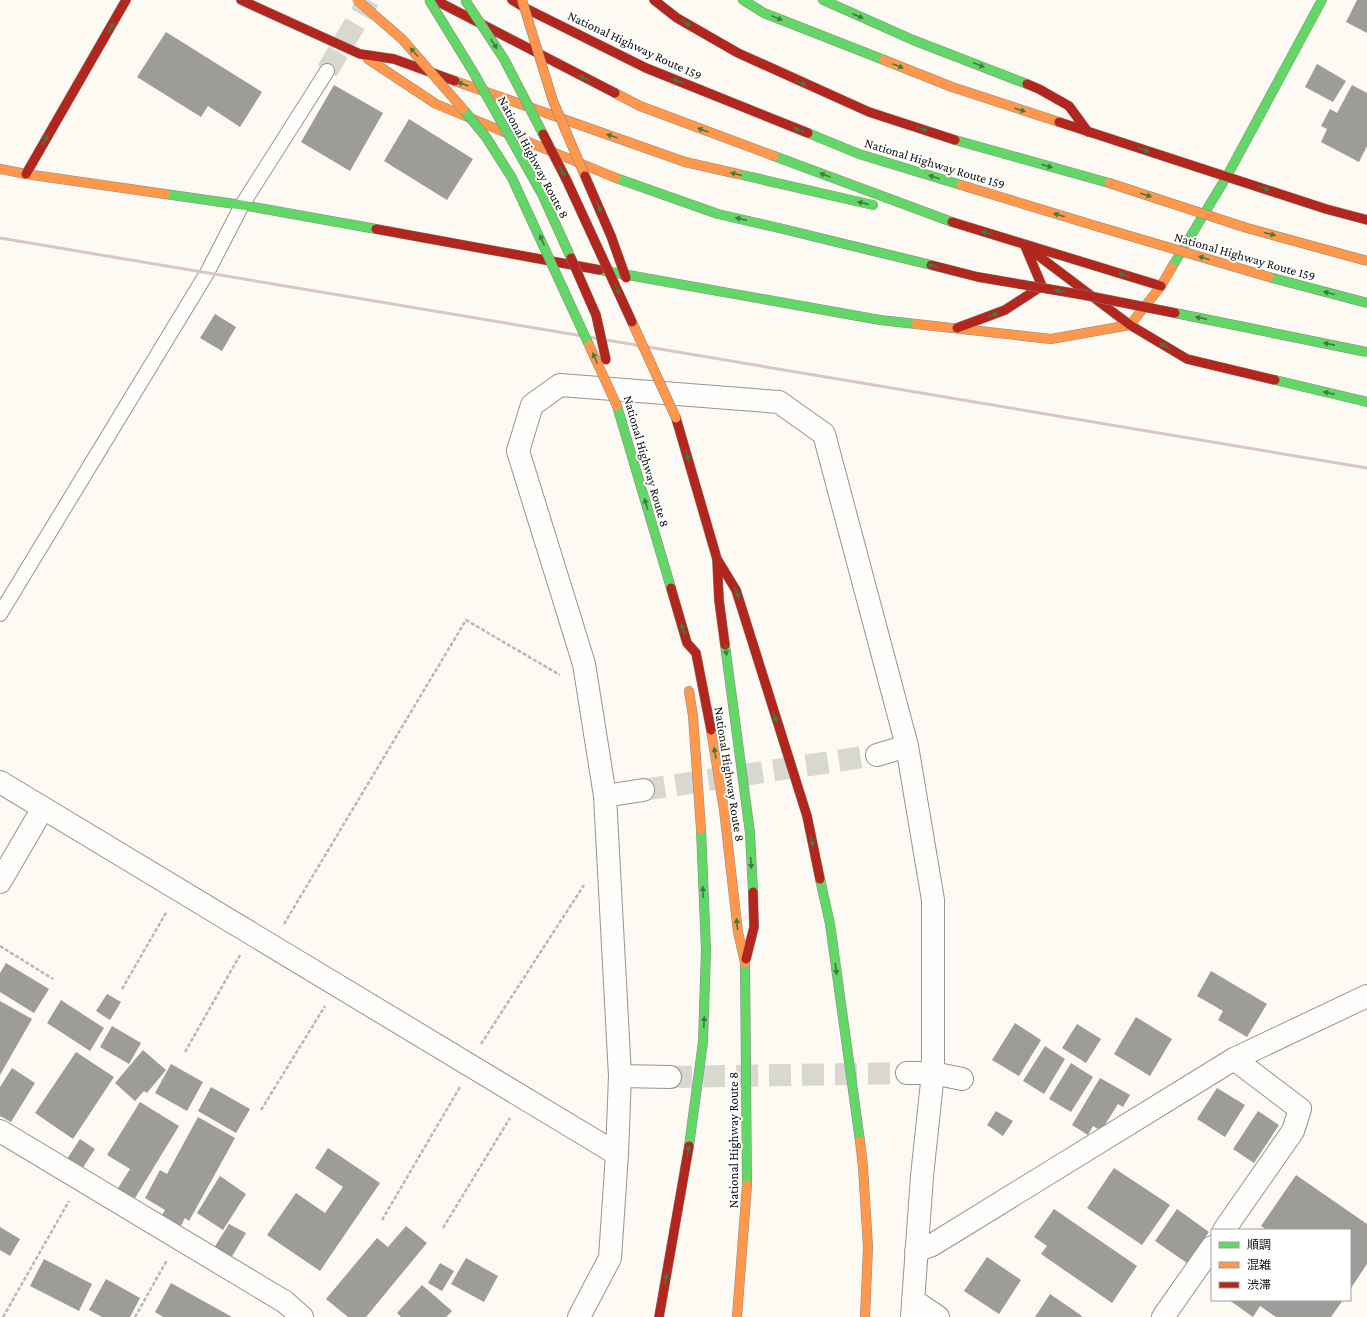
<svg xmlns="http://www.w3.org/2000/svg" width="1367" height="1317" font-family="'Crimson Pro','Noto Sans JP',serif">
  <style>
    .building { fill: #9e9c98 }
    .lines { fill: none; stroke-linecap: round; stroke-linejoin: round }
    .street-tunnel { stroke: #d8d7d0; stroke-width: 22; stroke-dasharray: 22 11; stroke-linecap: butt }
    .lane-casing { stroke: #959491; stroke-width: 16 }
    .street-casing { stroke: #959491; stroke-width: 24 }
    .fast-casing { stroke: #8c8b87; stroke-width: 10 }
    .slow-casing { stroke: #8c8b87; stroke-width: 10 }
    .jam-casing { stroke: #8c8b87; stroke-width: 10 }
    .path { stroke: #b8b8b6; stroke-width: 2.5; stroke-dasharray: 4 2; stroke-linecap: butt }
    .lane { stroke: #fffefd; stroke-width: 14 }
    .street { stroke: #fffefd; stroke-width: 22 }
    .fast { stroke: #63d668; stroke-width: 9 }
    .slow { stroke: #ff974d; stroke-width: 9 }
    .jam { stroke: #b3261e; stroke-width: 9 }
    .rail { stroke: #d7c6c5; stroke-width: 3 }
    .fast-bridge-casing { stroke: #82827e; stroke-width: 10; stroke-linecap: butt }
    .slow-bridge-casing { stroke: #82827e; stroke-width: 10; stroke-linecap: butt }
    .jam-bridge-casing { stroke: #82827e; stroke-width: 10; stroke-linecap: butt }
    .fast-bridge { stroke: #63d668; stroke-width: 9 }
    .slow-bridge { stroke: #ff974d; stroke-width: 9 }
    .jam-bridge { stroke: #b3261e; stroke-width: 9 }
    .oneway { fill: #3d7c40 }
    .labels { text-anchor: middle; stroke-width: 4; stroke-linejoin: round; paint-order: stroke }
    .street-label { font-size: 13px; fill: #0e0e0e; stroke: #fff }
  </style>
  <rect width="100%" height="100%" fill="#fcfaf2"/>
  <path class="building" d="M1357,0H1367V33L1346,22Z
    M166,32L262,92L240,127L208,106L201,117L137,77Z
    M1317,64L1346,81L1333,102L1305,87Z
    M334,85L383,113L350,171L301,142Z
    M1352,85L1367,93V146L1359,162L1321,142L1327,129L1321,126L1330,109L1337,113Z
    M409,119L473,159L447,200L384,161Z
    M215,314L236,327L222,351L200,338Z
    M6,963L49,989L34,1013L0,992V973Z
    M1211,971L1267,1004L1247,1037L1218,1020L1223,1011L1197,996Z
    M107,994L121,1002L110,1020L96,1011Z
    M61,1000L104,1028L90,1051L47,1023Z
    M0,1001L32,1019L0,1075Z
    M1136,1017L1172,1039L1150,1076L1114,1054Z
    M1015,1023L1041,1040L1019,1076L992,1060Z
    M1077,1024L1101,1039L1086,1063L1062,1048Z
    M112,1026L141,1043L129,1064L100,1047Z
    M1045,1046L1065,1059L1044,1094L1023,1081Z
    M143,1050L166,1070L147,1093L144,1091L135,1101L115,1083Z
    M76,1052L114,1077L73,1139L35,1113Z
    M1071,1063L1093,1077L1071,1112L1049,1099Z
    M171,1064L203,1082L187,1111L155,1093Z
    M12,1068L35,1083L11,1122L0,1116V1087Z
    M1100,1078L1130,1095L1123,1107L1118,1104L1101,1131L1093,1126L1088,1135L1072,1125Z
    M211,1087L250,1109L236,1133L198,1111Z
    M1217,1088L1245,1105L1225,1137L1197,1119Z
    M140,1102L179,1126L132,1203L115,1193L130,1169L107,1155Z
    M996,1111L1013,1121L1003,1136L987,1125Z
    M1258,1111L1279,1125L1254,1163L1233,1149Z
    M198,1117L235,1138L189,1221L185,1218L177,1233L158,1222L165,1210L145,1198L160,1170L167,1174Z
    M80,1139L95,1149L80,1172L65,1162Z
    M328,1148L380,1183L320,1271L267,1235L296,1193L325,1213L343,1187L315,1168Z
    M1114,1168L1170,1205L1142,1245L1087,1208Z
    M1296,1175L1367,1224V1264L1351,1288L1350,1230H1267L1261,1226Z
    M220,1176L246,1194L223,1230L197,1213Z
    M1054,1209L1137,1266L1112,1303L1041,1254L1047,1246L1034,1237Z
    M1177,1209L1209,1232L1187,1263L1155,1241Z
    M229,1224L246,1233L231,1258L214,1248Z
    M406,1226L427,1243L366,1317H348L326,1299L377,1238L388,1247Z
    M0,1227L20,1239L10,1256L0,1250Z
    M987,1257L1021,1280L999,1314L964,1291Z
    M466,1258L498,1276L484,1302L451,1284Z
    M44,1259L92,1284L79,1311L30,1286Z
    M440,1263L454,1271L442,1291L428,1283Z
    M106,1279L140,1298L130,1317H102L89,1310Z
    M171,1283L232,1317H163L155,1312Z
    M422,1285L452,1311L446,1317H401L397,1313Z
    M1050,1294L1082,1316L1081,1317H1035Z
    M1229,1300H1343L1331,1317H1276L1260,1306L1253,1317Z"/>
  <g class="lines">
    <path class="street-tunnel" d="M327,71L369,0
      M643,790L877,755
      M670,1077L907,1073"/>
    <defs>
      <path id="lane" d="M0,614L207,273L242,205L327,71"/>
      <path id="street" d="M877,755L907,746
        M0,782L617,1154
        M605,796L643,790
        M0,882L43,808
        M907,1073H933L962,1079
        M620,1076L670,1077
        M0,1131L285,1302L302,1317
        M1224,1230L1293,1131L1300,1109L1234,1059
        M916,1251L932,1245L1234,1059L1367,996
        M913,1300L938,1317
        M579,1317L610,1258L617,1154L620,1076L605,796L584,664L518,451L532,405L560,385L779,402L824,434L907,746L933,900V1073L922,1176L912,1317
        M1163,1317L1212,1247"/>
      <path id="fast" d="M743,0L764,13L884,60
        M823,0L913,40L1027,84
        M808,133L859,154L961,185
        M955,140L1109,183
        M774,156L952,222
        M738,174L873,205
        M616,178L718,214L779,228
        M165,194L242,205L376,229
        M1172,267L1227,176L1322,0
        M600,270L880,320L916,324
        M1275,380L1367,402
        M617,406L671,588
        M725,645L750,833L753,892
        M820,879L830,924L860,1141
        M745,963L747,1185
        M689,1146L703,1042L706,950L701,829"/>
      <path id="slow" d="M368,59L436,104L616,178
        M884,60L952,87L1059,122
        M455,81L685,162L738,174
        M615,93L640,106L774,156
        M0,169L26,174L165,194
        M961,185L1096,226
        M916,324L1051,339L1130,325L1161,286L1172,267
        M689,691L693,716L701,829
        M711,730L724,810L738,932L745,963
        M860,1141L863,1167L868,1247L865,1317
        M737,1317L747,1185"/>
      <path id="jam" d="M241,0L360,54L394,59L455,81
        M435,0L615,93
        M512,0L527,9L646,68L808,133
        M654,0L677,18L738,53L869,112L955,140
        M1027,84L1039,89L1069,106L1088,132
        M1059,122L1326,209L1367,220
        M26,174L126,0
        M952,222L1161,286
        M376,229L600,270
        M1036,254L1130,325L1187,359L1275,380
        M957,328L1005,310L1042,286L1025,246
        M676,418L717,559L719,600L725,645
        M717,559L736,590L807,816L820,879
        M671,588L687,643L696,653L711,730
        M746,959L754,927L753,892
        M659,1317L689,1146"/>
    </defs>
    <use href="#lane" class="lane-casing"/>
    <use href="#street" class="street-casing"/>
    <use href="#fast" class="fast-casing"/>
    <use href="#slow" class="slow-casing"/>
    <use href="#jam" class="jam-casing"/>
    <path class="path" d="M284,924L466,620L560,675
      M0,946L53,979
      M122,989L167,911
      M481,1044L584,885
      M185,1052L240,955
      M261,1110L325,1006
      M382,1220L460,1087
      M443,1228L510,1118
      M3,1317L69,1201
      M135,1317L167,1260"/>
    <use href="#lane" class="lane"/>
    <use href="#street" class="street"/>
    <use href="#fast" class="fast"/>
    <use href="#slow" class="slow"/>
    <use href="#jam" class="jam"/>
    <path class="rail" d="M0,238L1367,468"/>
    <defs>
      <path id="fast-bridge" d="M429,0L472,70L542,194L571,258
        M465,0L504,59L543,134
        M463,109L486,137L512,178L589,345
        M779,228L931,265
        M1269,277L1367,303
        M1175,313L1367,352"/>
      <path id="slow-bridge" d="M357,0L402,39L463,109
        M522,0L553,101L585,176
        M1109,183L1247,228L1367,261
        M1096,226L1269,277
        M632,322L676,418
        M589,345L617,406"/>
      <path id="jam-bridge" d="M543,134L567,181L632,322
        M585,176L611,236L626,278
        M571,258L596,315L606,360
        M931,265L978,277L1084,295L1175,313"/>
    </defs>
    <use href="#fast-bridge" class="fast-bridge-casing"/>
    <use href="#slow-bridge" class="slow-bridge-casing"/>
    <use href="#jam-bridge" class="jam-bridge-casing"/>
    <use href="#fast-bridge" class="fast-bridge"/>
    <use href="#slow-bridge" class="slow-bridge"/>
    <use href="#jam-bridge" class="jam-bridge"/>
  </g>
  <defs><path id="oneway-solid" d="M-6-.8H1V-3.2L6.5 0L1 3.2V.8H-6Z"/></defs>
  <g class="oneway">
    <use href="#oneway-solid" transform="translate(858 16) rotate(23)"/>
    <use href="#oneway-solid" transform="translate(777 18) rotate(22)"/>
    <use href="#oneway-solid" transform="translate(686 23) rotate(30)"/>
    <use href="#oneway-solid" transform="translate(111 28) rotate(-60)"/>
    <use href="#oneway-solid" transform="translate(494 44) rotate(57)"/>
    <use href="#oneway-solid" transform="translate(414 52) rotate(-132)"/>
    <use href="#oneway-solid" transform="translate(979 65) rotate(22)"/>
    <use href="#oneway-solid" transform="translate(898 66) rotate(22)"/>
    <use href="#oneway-solid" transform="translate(584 78) rotate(-153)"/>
    <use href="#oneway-solid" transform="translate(678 81) rotate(-158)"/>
    <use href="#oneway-solid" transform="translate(801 83) rotate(24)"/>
    <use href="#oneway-solid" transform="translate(463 84) rotate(-161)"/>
    <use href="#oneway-solid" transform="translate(1020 110) rotate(18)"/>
    <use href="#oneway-solid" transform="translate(922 129) rotate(18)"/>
    <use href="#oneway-solid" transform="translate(703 130) rotate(-160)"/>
    <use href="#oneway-solid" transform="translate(799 130) rotate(-158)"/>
    <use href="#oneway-solid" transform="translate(612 136) rotate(-161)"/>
    <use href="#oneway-solid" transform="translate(45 140) rotate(-60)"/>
    <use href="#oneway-solid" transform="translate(1144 150) rotate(17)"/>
    <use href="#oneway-solid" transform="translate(1047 166) rotate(16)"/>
    <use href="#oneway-solid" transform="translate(562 171) rotate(62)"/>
    <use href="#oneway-solid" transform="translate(736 174) rotate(-167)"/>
    <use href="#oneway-solid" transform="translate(825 175) rotate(-160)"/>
    <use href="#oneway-solid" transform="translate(934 177) rotate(-163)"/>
    <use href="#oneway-solid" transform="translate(1264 188) rotate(18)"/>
    <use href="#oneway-solid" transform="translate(1146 195) rotate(18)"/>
    <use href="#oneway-solid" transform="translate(863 203) rotate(-167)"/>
    <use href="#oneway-solid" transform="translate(599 207) rotate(67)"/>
    <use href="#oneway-solid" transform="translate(1059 215) rotate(-163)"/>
    <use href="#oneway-solid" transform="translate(741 219) rotate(-167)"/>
    <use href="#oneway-solid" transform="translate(987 233) rotate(-163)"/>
    <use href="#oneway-solid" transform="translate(1270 234) rotate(15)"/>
    <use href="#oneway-solid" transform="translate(542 240) rotate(-114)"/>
    <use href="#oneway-solid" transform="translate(1204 258) rotate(-163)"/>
    <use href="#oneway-solid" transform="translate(933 266) rotate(-166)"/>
    <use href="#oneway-solid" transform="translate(1124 275) rotate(-163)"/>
    <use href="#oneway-solid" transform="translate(617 289) rotate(65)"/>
    <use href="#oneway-solid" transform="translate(1060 291) rotate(-170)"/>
    <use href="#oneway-solid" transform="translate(1329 293) rotate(-165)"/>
    <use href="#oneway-solid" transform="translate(993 315) rotate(-20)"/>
    <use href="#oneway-solid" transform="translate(1201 318) rotate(-169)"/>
    <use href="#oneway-solid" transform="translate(1329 344) rotate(-169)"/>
    <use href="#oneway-solid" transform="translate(1165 346) rotate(-149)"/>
    <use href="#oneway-solid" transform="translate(595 358) rotate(-114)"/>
    <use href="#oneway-solid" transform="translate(1329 393) rotate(-166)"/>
    <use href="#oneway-solid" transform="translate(687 455) rotate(74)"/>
    <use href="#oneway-solid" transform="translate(646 504) rotate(-107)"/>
    <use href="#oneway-solid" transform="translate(737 593) rotate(69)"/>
    <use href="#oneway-solid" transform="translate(683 629) rotate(-107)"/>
    <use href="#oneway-solid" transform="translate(726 650) rotate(83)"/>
    <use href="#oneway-solid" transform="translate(775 717) rotate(73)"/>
    <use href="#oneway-solid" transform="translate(715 753) rotate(-100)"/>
    <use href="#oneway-solid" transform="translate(812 841) rotate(78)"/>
    <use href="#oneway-solid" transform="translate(751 863) rotate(87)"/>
    <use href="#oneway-solid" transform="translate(703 892) rotate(-92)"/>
    <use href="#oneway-solid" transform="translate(737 924) rotate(-96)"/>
    <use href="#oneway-solid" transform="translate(836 969) rotate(82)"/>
    <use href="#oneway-solid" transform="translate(704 1022) rotate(-88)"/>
    <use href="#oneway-solid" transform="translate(688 1151) rotate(-82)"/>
    <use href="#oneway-solid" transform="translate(666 1279) rotate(-80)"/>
  </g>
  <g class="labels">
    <g class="street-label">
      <text transform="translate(635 45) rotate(25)" y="5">National Highway Route 159</text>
      <text transform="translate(534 157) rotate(62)" y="5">National Highway Route 8</text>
      <text transform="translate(935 163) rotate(17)" y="5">National Highway Route 159</text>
      <text transform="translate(1245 256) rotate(16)" y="5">National Highway Route 159</text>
      <text transform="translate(647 461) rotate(74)" y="5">National Highway Route 8</text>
      <text transform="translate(730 774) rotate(81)" y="5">National Highway Route 8</text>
      <text transform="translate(733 1140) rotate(-90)" y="5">National Highway Route 8</text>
    </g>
  </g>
  <rect x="1211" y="1229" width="140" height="72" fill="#ffffff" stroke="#9f9f9f"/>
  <rect x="1219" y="1242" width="20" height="6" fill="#63d668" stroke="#9f9f9f"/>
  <text x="1247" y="1249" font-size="12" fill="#0e0e0e">順調</text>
  <rect x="1219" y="1262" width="20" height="6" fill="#ff974d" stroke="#9f9f9f"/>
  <text x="1247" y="1269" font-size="12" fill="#0e0e0e">混雑</text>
  <rect x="1219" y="1282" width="20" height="6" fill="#b3261e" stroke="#9f9f9f"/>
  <text x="1247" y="1289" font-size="12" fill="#0e0e0e">渋滞</text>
</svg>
